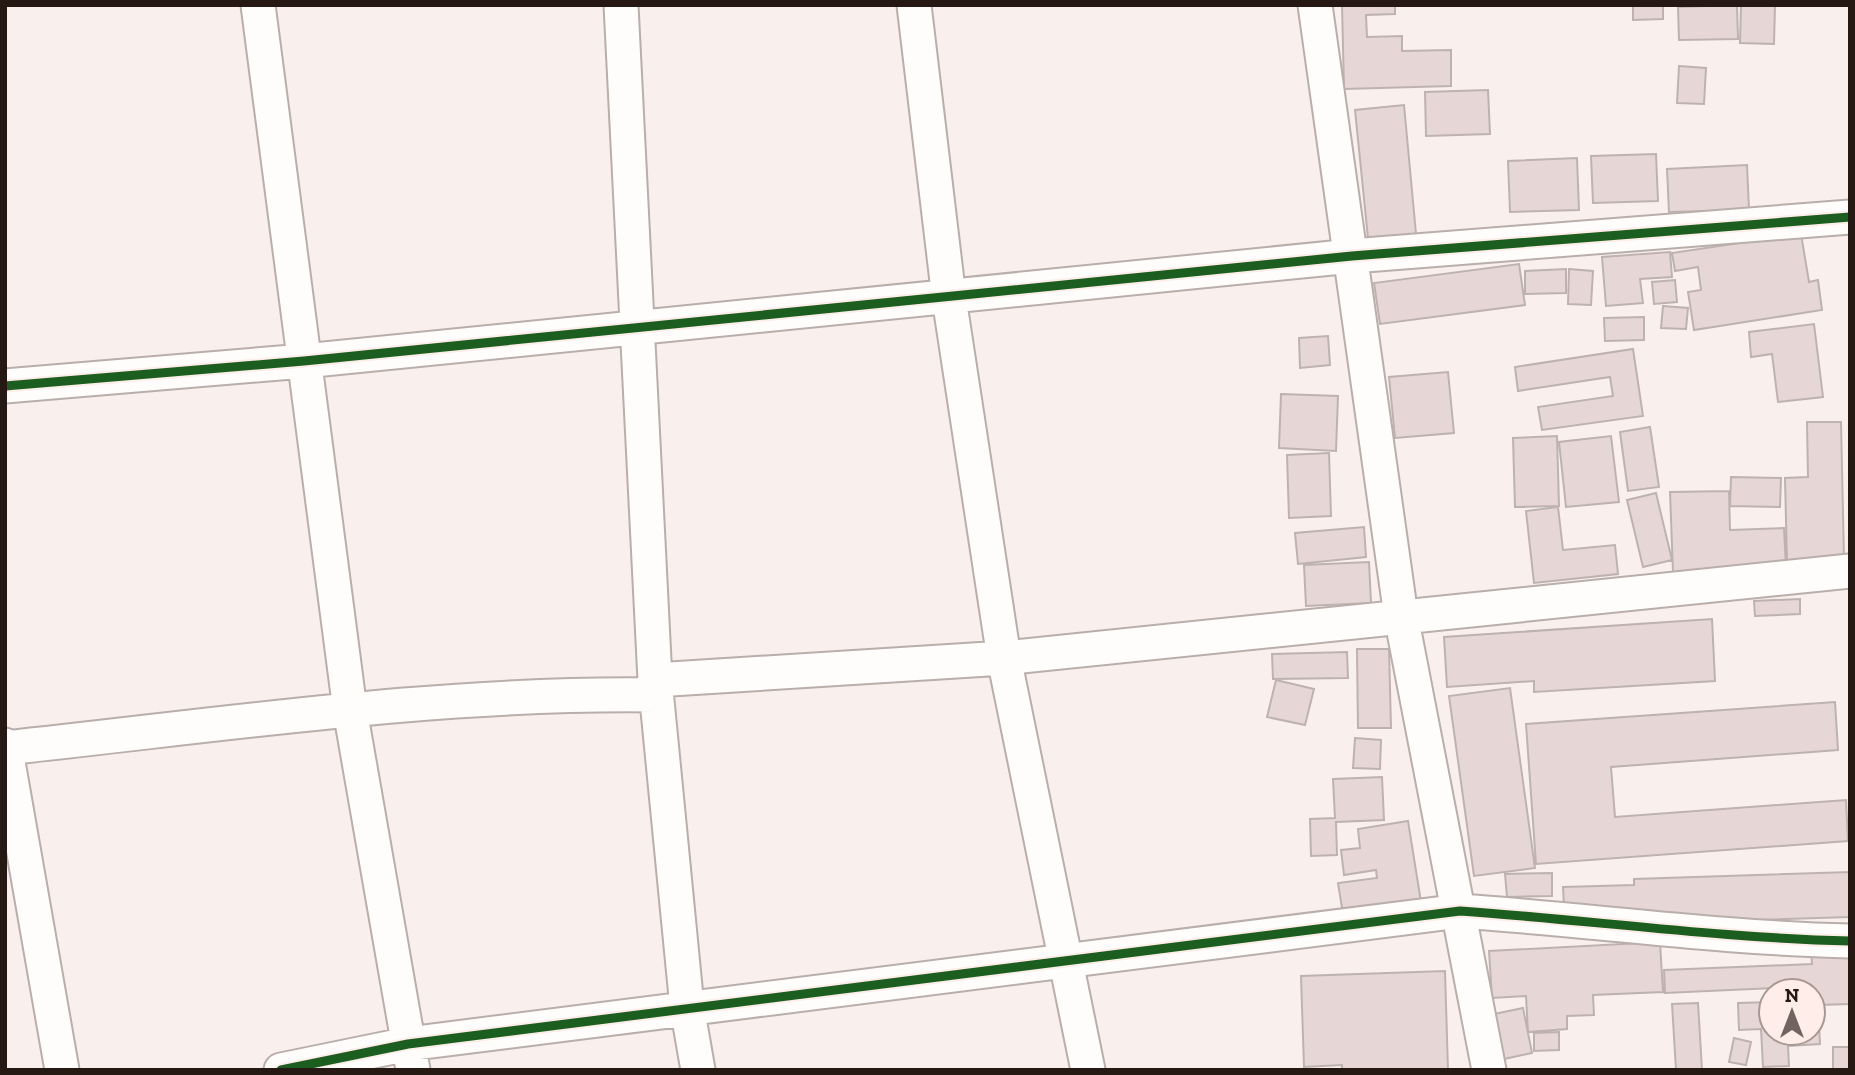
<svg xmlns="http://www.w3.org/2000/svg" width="1855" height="1075" font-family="'Zilla Slab',serif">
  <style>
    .building { fill: #e6d7d6; stroke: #beb2b0; stroke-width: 2 }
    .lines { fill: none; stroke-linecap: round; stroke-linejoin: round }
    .street-casing { stroke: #b9aeaa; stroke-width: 37 }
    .street { stroke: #fefdfc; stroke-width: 33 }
    .cycleway-casing { stroke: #feede8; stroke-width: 13 }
    .cycleway { stroke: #1b5e20; stroke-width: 9 }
  </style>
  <rect width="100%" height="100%" fill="#f9f0ed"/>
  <path class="building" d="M1342,5H1395V14L1366,15L1367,37L1402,36V51L1451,50V86L1344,89Z
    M1633,5H1663V19L1633,20Z
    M1737,5L1738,39L1679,40L1678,7Z
    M1741,5H1775L1774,44L1740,43Z
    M1679,66L1706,68L1704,104L1677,103Z
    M1488,90L1490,134L1426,136L1425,92Z
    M1404,105L1416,234L1368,238L1355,110Z
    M1656,154L1658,201L1593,203L1591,156Z
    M1577,158L1579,210L1510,212L1508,161Z
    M1747,165L1749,210L1669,212L1667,169Z
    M1801,234L1809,282L1818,280L1822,310L1694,330L1688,292L1701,290L1698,267L1675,271L1672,253Z
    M1670,252L1672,277L1640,279L1643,303L1606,306L1602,257Z
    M1519,264L1525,305L1380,324L1374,283Z
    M1566,269V293L1525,294V271Z
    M1569,269L1593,271L1591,305L1568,304Z
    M1675,280L1677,302L1654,304L1652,282Z
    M1663,306L1688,308L1686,329L1661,328Z
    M1644,317V340L1605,341L1604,318Z
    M1814,324L1823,397L1778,402L1772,354L1751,357L1749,332Z
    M1328,336L1330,365L1300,368L1299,338Z
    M1633,349L1643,416L1542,430L1538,407L1613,396L1610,377L1518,391L1515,367Z
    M1448,372L1454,433L1395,438L1389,377Z
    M1281,394L1338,396L1336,451L1279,448Z
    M1807,422H1841L1844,560L1787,562L1785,478L1808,477Z
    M1650,427L1659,487L1628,491L1620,432Z
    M1557,436L1559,506L1515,507L1513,438Z
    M1611,436L1619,502L1566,507L1559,442Z
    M1329,453L1331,516L1289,518L1287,455Z
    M1731,477L1781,478L1780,507L1730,506Z
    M1729,491L1730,530L1784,528L1786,568L1673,572L1670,492Z
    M1656,493L1672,560L1643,567L1627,500Z
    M1558,507L1563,550L1615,545L1618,574L1534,583L1526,511Z
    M1364,527L1366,557L1298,564L1295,533Z
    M1369,562L1371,603L1306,606L1304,565Z
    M1800,599V614L1755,616L1754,601Z
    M1712,619L1715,681L1534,692V681L1447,687L1444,637Z
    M1357,649H1389L1391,728H1358Z
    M1347,652L1348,678L1273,679L1272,654Z
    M1276,680L1314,689L1305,725L1267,717Z
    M1510,688L1535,868L1474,876L1449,696Z
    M1835,702L1838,750L1611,767L1615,817L1846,800L1848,841L1536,864L1526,724Z
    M1355,738L1381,740L1380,769L1353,768Z
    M1382,777L1384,820L1336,822L1337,855L1311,856L1310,819L1335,818L1333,779Z
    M1408,821L1421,902L1343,914L1338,883L1377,878L1376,870L1344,875L1341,850L1360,848L1358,829Z
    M1850,872V917L1565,926L1563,887L1634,885V879Z
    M1552,873V896L1507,897L1505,874Z
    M1660,942L1663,992L1593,995L1594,1015L1567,1016V1029L1528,1032L1526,996L1492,998L1489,951Z
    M1850,951V1004L1818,1005L1820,1044L1788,1046L1789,1066L1763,1067L1761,1029L1739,1030L1738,1003L1771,1002V1033H1813V991H1795V987L1665,993L1664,970L1812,964L1811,952Z
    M1445,971L1448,1070H1342V1065L1304,1067L1301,976Z
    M1698,1003L1702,1070H1676L1672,1004Z
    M1523,1008L1532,1053L1504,1059L1494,1014Z
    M1559,1032V1050L1534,1051V1033Z
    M1734,1038L1751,1042L1746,1065L1729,1062Z
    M1833,1047H1850V1070H1833Z"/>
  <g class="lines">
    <defs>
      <path id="street" d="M258,5L350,710L413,1070
        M621,5L655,680L687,1007L698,1070
        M914,5L949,298L1004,658L1088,1070
        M1315,5L1401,616L1489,1070
        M5,386L304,361L1352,256L1850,217
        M655,680L1004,658L1850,571
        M5,745L62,1070
        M5,748C222,725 438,692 656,695
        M281,1070L408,1044L1460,911C1590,920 1719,938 1850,941"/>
    </defs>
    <use href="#street" class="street-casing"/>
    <use href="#street" class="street"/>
    <defs>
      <path id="cycleway" d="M5,386L304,361L1352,256L1850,217
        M281,1070L408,1044L1460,911C1590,920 1719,938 1850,941"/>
    </defs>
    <use href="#cycleway" class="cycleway-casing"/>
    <use href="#cycleway" class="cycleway"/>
  </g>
  <rect width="1855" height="1075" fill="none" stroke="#261914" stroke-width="14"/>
  <g transform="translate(1792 1012)"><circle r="33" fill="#feede8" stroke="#a89893" stroke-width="2"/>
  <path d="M0-5L12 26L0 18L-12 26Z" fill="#706460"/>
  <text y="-10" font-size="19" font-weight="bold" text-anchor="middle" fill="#261914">N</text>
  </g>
</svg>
